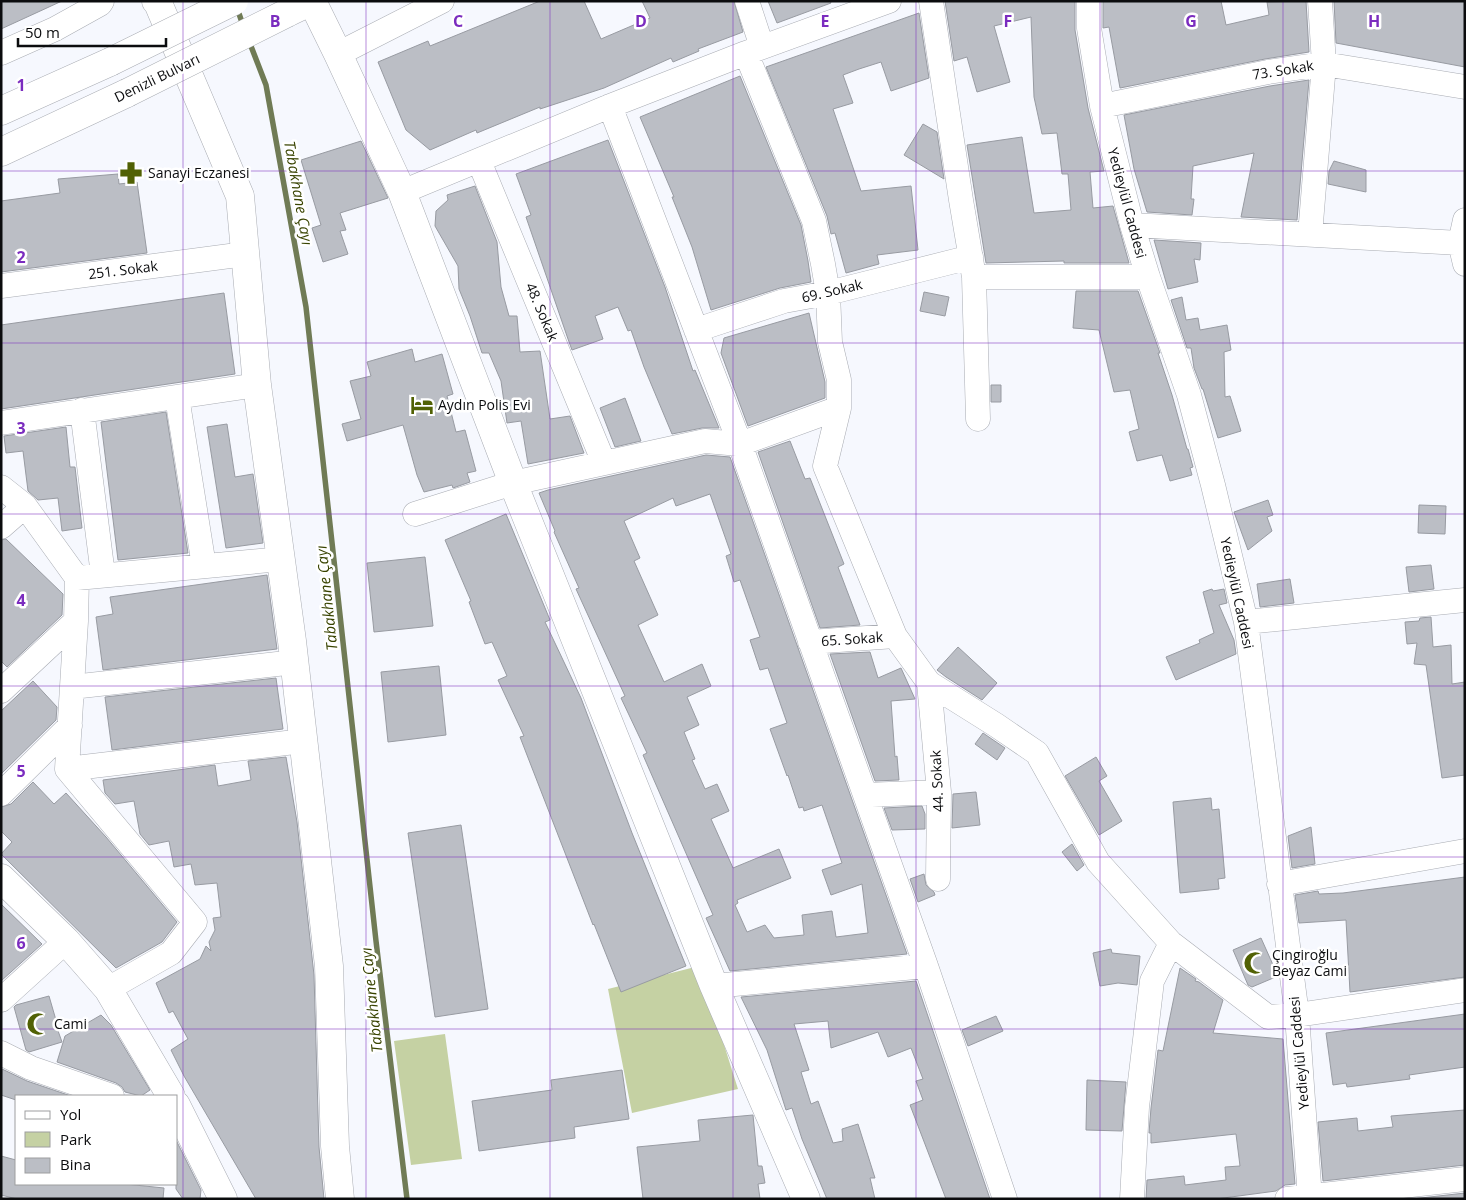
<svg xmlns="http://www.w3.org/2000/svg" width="1466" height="1200" font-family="'Open Sans',sans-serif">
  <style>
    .green { fill: #c5d1a3 }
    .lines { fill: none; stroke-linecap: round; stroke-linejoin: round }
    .stream { stroke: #707b55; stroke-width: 5.5 }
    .building { fill: #bbbec5; stroke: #989ba2; fill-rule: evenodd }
    .street-casing { stroke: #a9acb3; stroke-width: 25 }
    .secondary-casing { stroke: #a9acb3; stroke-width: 29 }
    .highway-casing { stroke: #a9acb3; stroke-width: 29 }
    .street { stroke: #fff; stroke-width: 24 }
    .secondary { stroke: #fff; stroke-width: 28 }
    .highway { stroke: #fff; stroke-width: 28 }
    .highway-bridge-casing { stroke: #a9acb3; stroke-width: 29; stroke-linecap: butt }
    .highway-bridge { stroke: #fff; stroke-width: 28 }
    .grid { fill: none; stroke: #7b2cbf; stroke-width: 1; stroke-opacity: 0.55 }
    .labels { text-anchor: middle; stroke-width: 5; stroke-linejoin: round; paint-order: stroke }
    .street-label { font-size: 14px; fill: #0b0c0e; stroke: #fff }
    .poi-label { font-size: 14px; fill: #0b0c0e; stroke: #fff; text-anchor: start }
    .water-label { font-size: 15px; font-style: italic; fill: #384300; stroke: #fff }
    .grid-label { font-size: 16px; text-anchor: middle; font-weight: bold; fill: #7b2cbf; stroke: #fff; stroke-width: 5; stroke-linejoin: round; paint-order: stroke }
  </style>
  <rect width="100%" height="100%" fill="#f6f8fe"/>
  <path class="green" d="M699,966L738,1089L632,1113L608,989Z
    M445,1034L462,1159L411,1165L394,1041Z"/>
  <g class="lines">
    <path class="stream" d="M237,8L244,28
      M249,41L266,85L306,307L376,941L407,1199"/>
  </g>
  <path class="building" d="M1,1H62L1,29Z
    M540,1H584L601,39L650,18L642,1H734L743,32L698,49L699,51L673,62L671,58L604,88L540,109V107L477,133L476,130L430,150L406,130L378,62L428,41L430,46Z
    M768,1H830L831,3L777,23Z
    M945,1H1075V30L1088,108L1104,171L1090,172L1093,208L1113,206L1129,263H1064V261L986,263L967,145L1022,137L1034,213L1071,210L1068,174H1062L1057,133L1042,134L1034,97L1031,17L994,26L1010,82L977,92L967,57L954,61Z
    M1103,1H1221L1226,25L1269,15L1267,2L1306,1L1309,52L1265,59L1120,88L1109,27L1103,28Z
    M1334,1H1465V67L1336,43Z
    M919,13L929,78L891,91L881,62L859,69L843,75L853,103L833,109L861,191L911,186L918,250L877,255L879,264L846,273L835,233L831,234L827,216L766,67Z
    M740,76L801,225L808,261L811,282L780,288L711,310L692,247L672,197H674L640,117Z
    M1309,80L1297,220L1241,217L1254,153L1193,166L1191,199H1194L1192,215L1147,212L1134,169L1124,115L1270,86Z
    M923,124L937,132L944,179L904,155Z
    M608,140L665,287L693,371L695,370L719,428H702L672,434L644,367L631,330L628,331L618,307L595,316L603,339L572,350L568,339L526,217L531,215L516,174Z
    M361,141L388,198L340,213L346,230L340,231L348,254L323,262L312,228L321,225L301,160Z
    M1334,161L1366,170V192L1328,184L1329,171Z
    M118,174L119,184L137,182L147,253L1,272V201L60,193L58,179Z
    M475,186L497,242L501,287L509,316H517L520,352L540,351L550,419L570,416L584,453L528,464L521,421L507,423L501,381L489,353H482L470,316L459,289L458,266L435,226L436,211L448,200L447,195Z
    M1154,240L1201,243L1200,260L1194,259L1198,282L1168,289Z
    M1076,291H1138L1160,353H1158L1172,395L1187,449H1188L1193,467L1190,468L1192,475L1170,481L1162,455L1137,461L1129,432L1139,429L1130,390L1114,392L1099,330L1073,328Z
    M924,292L949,297L945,316L920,311Z
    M224,293L235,374L1,409V325Z
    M1182,297L1186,320L1198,318L1200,330L1227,325L1231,350L1224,352L1225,397L1230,396L1241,431L1218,438L1203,389H1202L1194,368L1191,348H1187L1171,300Z
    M809,313L825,382V398L748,426L721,353L724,338Z
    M412,349L415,362L442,354L453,394L447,396L456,432L465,430L476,471L467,473L470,482L453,488L452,485L424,492L417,475L403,425L347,441L342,424L361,419L350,381L371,376L367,362Z
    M991,385H1001V402H991Z
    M625,398L641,441L615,447L600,408Z
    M166,412L188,553L118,560L101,422Z
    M227,424L235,477L253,474L263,543L226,548L207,427Z
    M66,427L70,467H75L82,528L62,531L58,498L38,500L28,491L23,451L6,453L4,436Z
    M790,441L805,479L810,478L844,564L838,567L860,625L820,628L758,452Z
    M706,455L730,457L907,954L730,971L706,918L713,915L643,755L647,753L621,698L625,696L576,589L579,588L554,532L555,531L539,493L548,490ZM710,494L731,554L726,556L734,582L740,580L760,637L750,640L760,670L768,668L787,723L770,729L787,776L788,775L799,808L803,807L804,811L822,805L842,863L822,870L831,895L862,884L868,933L836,937L832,911L802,915L804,935L774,938L765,925L747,932L735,905L738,903L737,900L791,878L779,849L733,868L711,819L729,811L717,784L705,789L692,760L695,759L684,732L699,725L687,697L711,686L702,664L664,682L638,625L658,615L634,561L640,558L624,521L673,498L676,506Z
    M1268,500L1273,515L1267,517L1272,531L1248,550L1234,512Z
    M1419,505L1446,506L1445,534L1418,533Z
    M506,514L550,620L545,622L581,698L632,833L686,966L621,992L594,924L593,925L520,737L524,736L498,680L507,676L492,642L485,644L469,602L471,601L445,540Z
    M6,539L63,594L62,615L7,667L1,661V540Z
    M425,557L433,626L374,632L367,563Z
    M1431,565L1434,589L1409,592L1406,567Z
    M267,575L277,649L103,670L96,617L113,614L110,597Z
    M1290,579L1294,603L1260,607L1257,584Z
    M1212,589L1213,591L1224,589L1227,603L1219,605L1234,640L1236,654L1176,680L1166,657L1200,643L1199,640L1214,633L1203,592Z
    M1431,617L1433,647L1451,645L1452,684L1465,682V775L1442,778L1426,665L1414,664L1417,643L1407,644L1405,622L1419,621L1420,618Z
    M958,647L997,683L982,700L946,677L937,670Z
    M870,652L878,678L901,668L915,699L891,701L895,757L897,756L899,780L875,781L830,654Z
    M439,666L446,735L388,742L381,672Z
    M276,678L283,729L112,750L105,697Z
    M33,681L57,707L56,720L1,774V711Z
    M983,733L1005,748L997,760L975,744Z
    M286,757L297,822L314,975L319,1147L324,1199H256L184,1076L171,1050L188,1039L173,1011L169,1013L156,983L200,959L206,946L211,951L209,942L215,930L213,918L221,917L217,883L195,885L191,864L174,867L169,841L149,845L140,834L134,801L115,804L105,793L103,780L215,765L218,786L251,780L248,761Z
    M1096,757L1107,776L1099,781L1122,821L1099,835L1065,776Z
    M33,782L54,804L66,793L106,837L177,922L162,942L116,968L1,854L12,842L1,831V807L11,804Z
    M976,792L980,825L952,828L953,794Z
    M1211,798L1212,810L1219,809L1225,878L1218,879L1219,889L1180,893L1173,802Z
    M922,806L925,814V829L892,830L884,808Z
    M461,825L488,1009L435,1017L408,833Z
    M1311,827L1315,864L1292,868L1288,836Z
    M1072,844L1084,865L1077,871L1062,852Z
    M924,874L926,885L934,892L935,895L918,902L910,879Z
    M1465,877V977L1350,992L1346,920L1299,923L1295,895L1318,891L1319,894L1343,893Z
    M1,904L42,944L1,981Z
    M1261,938L1278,976L1252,987L1248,985L1233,950Z
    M1111,949L1112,953L1140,956L1137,985L1118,983L1100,986L1093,953Z
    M1180,968L1196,979L1195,981L1199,982L1223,1000L1213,1033L1283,1039L1295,1184L1285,1185L1276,1191L1216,1199H1146L1147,1180L1184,1176L1185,1185L1226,1180L1225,1167L1240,1166L1236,1134L1151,1143V1133H1149L1151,1108L1158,1050L1163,1051Z
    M916,981L990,1199H946L910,1105L923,1100L916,1081L923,1079L911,1048L888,1057L878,1032L831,1048L828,1021L794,1024L809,1070L801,1072L811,1104L818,1101L833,1143L843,1141L842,1129L858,1124L875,1178H870L875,1199H827L802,1139L792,1108L786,1110L767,1050L741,997Z
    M49,996L58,1027L57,1028L62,1042L29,1052L26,1050L14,1007L16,1005Z
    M1465,1014V1067L1409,1075L1410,1079L1347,1087L1346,1083L1333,1085L1326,1033Z
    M101,1015L111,1025L150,1090L141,1096L125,1092L122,1087L116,1083L57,1062L65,1036Z
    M996,1016L1003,1031L968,1046L962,1030Z
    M2,1069L27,1081L71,1096H16V1100L1,1095Z
    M622,1070L629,1119L574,1127L575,1138L479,1151L472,1101L552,1090L551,1080Z
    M1087,1080L1126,1082L1122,1131L1086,1130Z
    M1465,1110V1165L1323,1181L1318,1122L1357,1118L1358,1131L1393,1127L1391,1116Z
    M753,1115L758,1166H762L765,1183L758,1184L760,1199H643L637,1147L700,1141L698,1120Z
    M176,1140L201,1190L200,1199H183L176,1189Z
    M1,1156L16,1160V1184H125L164,1188L163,1199H17L1,1195Z
    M1465,1193V1199H1412Z"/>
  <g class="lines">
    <defs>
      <path id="street" d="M747,1L762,47
        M931,1L961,200L974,277L978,419
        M1089,1V28L1102,106L1132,225L1148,277L1189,395L1213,485L1246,622L1297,1015L1310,1199
        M1,53L55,29L100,4L102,1
        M746,53L814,221L823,264L828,293L830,342L839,380V408L825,466L895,636L929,683L996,725L1037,753L1098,862L1171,943L1268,1017L1297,1015L1465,990
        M338,54L442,1
        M610,106L740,444L926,966L1005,1199
        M1102,106L1268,72L1324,64L1465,87
        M479,161L604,463
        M402,192L610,106L746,53L889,1
        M1465,220L1460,243L1465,264
        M1132,225L1460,243
        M1310,235L1324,64L1320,1
        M974,277H1148
        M1,286L245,254
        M696,330L784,301L828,293L971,257
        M177,397L204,566
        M82,410L103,575
        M1,423L257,385
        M1,487L25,506L77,578L76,621L67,769L195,922L171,953L108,989
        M415,514L513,483L705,441L740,444L839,408
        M1,527L25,506
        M77,578L281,559
        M1246,622L1465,600
        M810,642L895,636
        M929,683L939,792L938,879
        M72,687L295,662
        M1,691L76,621
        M67,769L303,741
        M1,794L70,726
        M865,795L939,792
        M1279,884L1465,851
        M714,986L926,966
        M1,1000L66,941
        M1,1053L31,1068L112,1096
        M1132,1199L1137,1107L1152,981L1171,943
        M1287,1199L1465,1179"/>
      <path id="secondary" d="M156,1L158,3L240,196L257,385L292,641L329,966L335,1146L340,1199
        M312,1L338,54L402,192L513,483L714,986L806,1199
        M1,878L66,941L108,989L171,1096
        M176,1105L223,1199"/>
      <path id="highway" d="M287,13L312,1
        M1,111L110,62
        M1,152L127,93"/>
    </defs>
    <use href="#street" class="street-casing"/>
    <use href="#secondary" class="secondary-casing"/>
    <use href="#highway" class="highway-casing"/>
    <use href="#street" class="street"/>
    <use href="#secondary" class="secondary"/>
    <use href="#highway" class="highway"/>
    <defs>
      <path id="highway-bridge" d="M110,62L234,1
        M127,93L287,13"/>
    </defs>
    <use href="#highway-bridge" class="highway-bridge-casing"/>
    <use href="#highway-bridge" class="highway-bridge"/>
  </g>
  <path class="grid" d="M183,1V1199M366,1V1199M550,1V1199M733,1V1199M916,1V1199M1100,1V1199M1283,1V1199M1,171H1465M1,343H1465M1,514H1465M1,686H1465M1,857H1465M1,1029H1465"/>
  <defs>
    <symbol id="pharmacy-bare" viewBox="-9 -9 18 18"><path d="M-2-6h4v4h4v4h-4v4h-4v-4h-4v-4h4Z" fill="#516104" stroke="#fff" stroke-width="2.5" paint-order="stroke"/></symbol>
    <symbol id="hotel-bare" viewBox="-9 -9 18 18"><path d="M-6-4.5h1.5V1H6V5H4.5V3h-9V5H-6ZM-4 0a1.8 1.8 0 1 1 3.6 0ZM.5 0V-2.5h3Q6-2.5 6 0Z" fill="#516104" stroke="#fff" stroke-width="2.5" paint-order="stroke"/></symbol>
    <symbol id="mosque-bare" viewBox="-9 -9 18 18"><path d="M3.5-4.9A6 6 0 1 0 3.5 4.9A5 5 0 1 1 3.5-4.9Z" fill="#516104" stroke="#fff" stroke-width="2.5" paint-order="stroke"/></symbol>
  </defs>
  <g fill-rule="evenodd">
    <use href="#pharmacy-bare" x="115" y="157" width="32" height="32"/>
    <use href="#hotel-bare" x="406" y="389" width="32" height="32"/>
    <use href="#mosque-bare" x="1239" y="947" width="32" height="32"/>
    <use href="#mosque-bare" x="22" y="1008" width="32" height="32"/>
  </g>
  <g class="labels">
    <g class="street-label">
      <text transform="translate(1283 70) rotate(-9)" y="5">73. Sokak</text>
      <text transform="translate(157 78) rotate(-26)" y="5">Denizli Bulvarı</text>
      <text transform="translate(1127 203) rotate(75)" y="5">Yedieylül Caddesi</text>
      <text transform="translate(123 270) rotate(-7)" y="5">251. Sokak</text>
      <text transform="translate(832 291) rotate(-13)" y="5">69. Sokak</text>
      <text transform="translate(542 312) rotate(67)" y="5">48. Sokak</text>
      <text transform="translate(1237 593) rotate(78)" y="5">Yedieylül Caddesi</text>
      <text transform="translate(852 639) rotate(-4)" y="5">65. Sokak</text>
      <text transform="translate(937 781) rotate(-93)" y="5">44. Sokak</text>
      <text transform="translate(1299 1053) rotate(-95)" y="5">Yedieylül Caddesi</text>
    </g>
    <g class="poi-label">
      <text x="148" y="178">Sanayi Eczanesi</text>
      <text x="438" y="410">Aydın Polis Evi</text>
      <text x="1272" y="960">Çingiroğlu<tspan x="1272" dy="16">Beyaz Cami</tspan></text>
      <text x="54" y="1029">Cami</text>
    </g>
    <g class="water-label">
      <text transform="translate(298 193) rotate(80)" y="5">Tabakhane Çayı</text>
      <text transform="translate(327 598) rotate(-96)" y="5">Tabakhane Çayı</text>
      <text transform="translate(372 1000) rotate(-96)" y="5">Tabakhane Çayı</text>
    </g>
  </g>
  <g class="grid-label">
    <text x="275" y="27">B</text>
    <text x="458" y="27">C</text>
    <text x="641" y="27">D</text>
    <text x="825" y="27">E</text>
    <text x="1008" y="27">F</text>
    <text x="1191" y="27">G</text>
    <text x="1374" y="27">H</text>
    <text x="21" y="91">1</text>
    <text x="21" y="263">2</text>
    <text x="21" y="434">3</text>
    <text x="21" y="606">4</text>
    <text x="21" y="777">5</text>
    <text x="21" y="949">6</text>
  </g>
  <rect width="1466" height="1200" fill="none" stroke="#0b0c0e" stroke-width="5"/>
  <rect x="15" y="1095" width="162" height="90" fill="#ffffff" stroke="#9d9e9f"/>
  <rect x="25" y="1111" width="25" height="8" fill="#ffffff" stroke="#9d9e9f"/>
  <text x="60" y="1120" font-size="15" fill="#0b0c0e">Yol</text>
  <rect x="25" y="1132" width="25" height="15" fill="#c5d1a3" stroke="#9d9e9f"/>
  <text x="60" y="1145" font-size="15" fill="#0b0c0e">Park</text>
  <rect x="25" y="1158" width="25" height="15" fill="#bbbec5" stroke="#9d9e9f"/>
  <text x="60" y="1170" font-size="15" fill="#0b0c0e">Bina</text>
  <path d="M18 38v8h148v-8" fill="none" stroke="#0b0c0e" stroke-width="2.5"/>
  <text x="25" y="38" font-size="15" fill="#0b0c0e" stroke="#ffffff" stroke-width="4" paint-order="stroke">50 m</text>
</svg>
